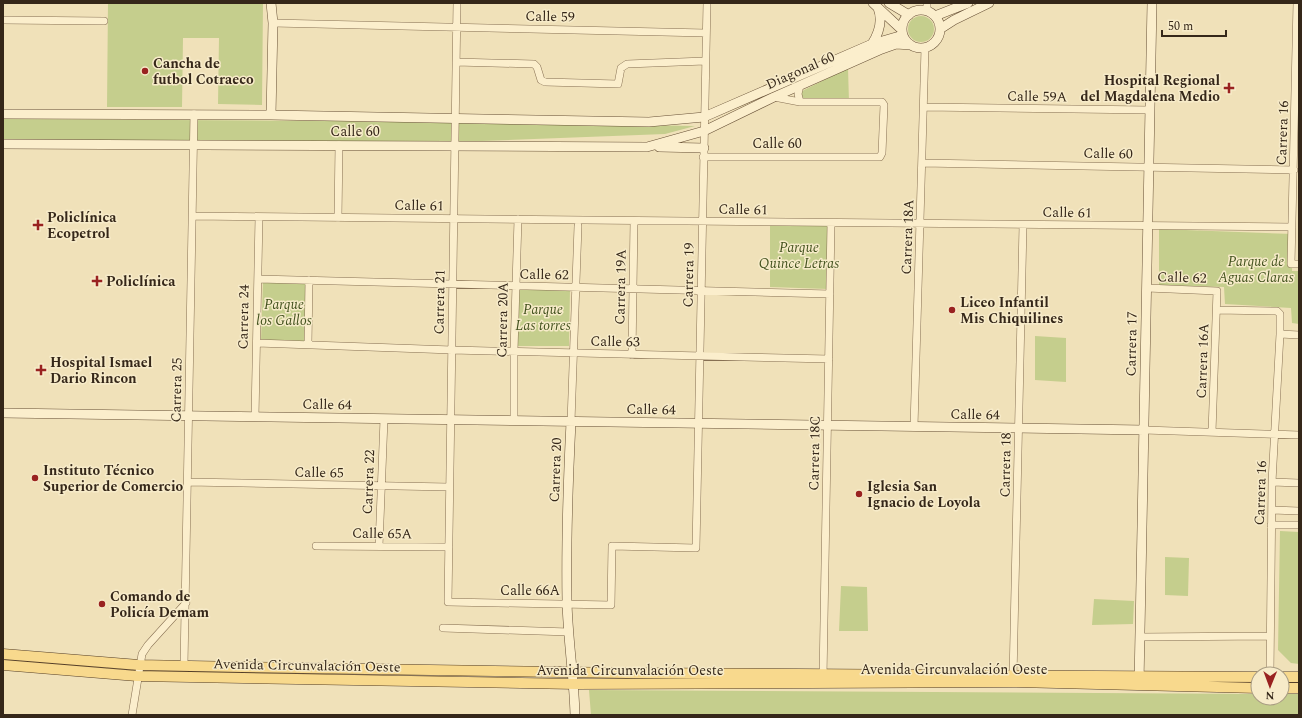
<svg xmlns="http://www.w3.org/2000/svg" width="1302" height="718" font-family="Spectral,serif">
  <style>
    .green { fill: #c5ce8d }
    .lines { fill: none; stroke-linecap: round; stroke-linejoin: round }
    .street-casing { stroke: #877053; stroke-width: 8 }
    .secondary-casing { stroke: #685137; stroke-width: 10 }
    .primary-casing { stroke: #543e28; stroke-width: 11 }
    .street { stroke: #fbeecc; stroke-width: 7 }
    .secondary { stroke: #fbeecc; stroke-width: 9 }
    .primary { stroke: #f8d98d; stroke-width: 10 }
    .poi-dot { fill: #992220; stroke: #f7ebc9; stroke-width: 1.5 }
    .labels { text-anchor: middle; stroke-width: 3; stroke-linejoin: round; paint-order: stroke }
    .street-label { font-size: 14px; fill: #352719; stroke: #f7ebc9 }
    .poi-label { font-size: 14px; font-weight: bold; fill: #352719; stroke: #f7ebc9; text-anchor: start }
    .park-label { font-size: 14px; font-style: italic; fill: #44531f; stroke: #f7ebc9 }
  </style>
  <rect width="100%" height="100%" fill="#f0e1b9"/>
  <path class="green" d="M108,3H263L262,105L218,104L219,38H183L182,107H107Z
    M908 29a13 13 0 1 1 26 0a13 13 0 1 1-26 0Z
    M848,68L849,102L802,99L801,92L804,90Z
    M3,119L472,122L695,126L665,134L455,142L3,141Z
    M770,222L829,223L828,289L770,287Z
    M1159,229L1293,234L1292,271H1299V324L1292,323L1291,308L1225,304L1224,287L1159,285Z
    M263,282L307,284L305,342L261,340Z
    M517,289H570L569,346H517Z
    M1035,336L1066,338V382L1035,380Z
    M1280,531L1299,532V664L1291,663L1278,650Z
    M1165,557L1189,558L1188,596L1165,595Z
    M841,586L867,587L868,631H839Z
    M1094,599L1134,601L1133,624L1092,625Z
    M589,690L1258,694V698H1282V694H1299V715H591Z"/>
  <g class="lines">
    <defs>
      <path id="street" d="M457,3L448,602L611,605L612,546L696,548L707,3
        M927,3V11
        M1297,3L1291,264H1299
        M3,20L104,21
        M273,23L706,33
        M456,62L534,64L537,67L541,80L545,82L618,84L621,68L627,64L705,61
        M800,102L798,94L800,85
        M924,107L1150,110
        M703,157H880L882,153L884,105L882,102H800L774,97
        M922,163L1294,170
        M193,216L1292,227
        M338,218L339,145
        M258,279L830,294
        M1147,288L1217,291L1212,432
        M1217,310L1277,311L1280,314V334L1272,482L1270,674
        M1280,334L1299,335
        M257,343L452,350L829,359
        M308,344L309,280
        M632,355L634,221
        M255,417L259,217
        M514,421V351L518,219
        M571,422L578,226
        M914,427L925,48
        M1144,430L1299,435
        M188,482L449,487
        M1272,482L1299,483
        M1272,510L1299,511
        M1271,525H1299
        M316,546L449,547
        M379,546L384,419
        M443,628L569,632
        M1140,637L1270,636
        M184,666L194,114
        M823,678L831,223
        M1013,678L1023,225
        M132,715L142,654L148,645L186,603"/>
      <path id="secondary" d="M873,3L901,29
        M889,3L909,15
        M902 29a19 19 0 1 1 38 0a19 19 0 1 1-38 0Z
        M935,16L968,3
        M940,29L954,20L989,3
        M872,44C879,33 883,21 878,8
        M3,114L271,115L649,122L704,117L872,44L903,35
        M271,115L273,23L271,3
        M3,144L647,147L704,131L774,97L882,49L896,44L911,45
        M659,147L704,148
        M3,413L1144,430
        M571,422C568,482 566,542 567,602C568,640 574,677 575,715
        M1139,684L1152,3"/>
      <path id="primary" d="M3,654L139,665L242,667L627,673L1258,677
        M3,665L137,676L575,684L1013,682L1258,688
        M1282,677H1299
        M1282,688H1299"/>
    </defs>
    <use href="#street" class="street-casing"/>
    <use href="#secondary" class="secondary-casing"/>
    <use href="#primary" class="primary-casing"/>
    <use href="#street" class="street"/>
    <use href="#secondary" class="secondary"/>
    <use href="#primary" class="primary"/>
  </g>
  <g class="poi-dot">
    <circle cx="145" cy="71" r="4"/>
    <path d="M1227 82h4v4h4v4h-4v4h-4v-4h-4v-4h4z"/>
    <path d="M36 219h4v4h4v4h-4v4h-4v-4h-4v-4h4z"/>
    <path d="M95 275h4v4h4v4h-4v4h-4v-4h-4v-4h4z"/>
    <circle cx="952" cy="310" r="4"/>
    <path d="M39 364h4v4h4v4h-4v4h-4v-4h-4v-4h4z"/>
    <circle cx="35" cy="478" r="4"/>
    <circle cx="859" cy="494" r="4"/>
    <circle cx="102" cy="604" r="4"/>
  </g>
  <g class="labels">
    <g class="street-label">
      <text transform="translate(550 16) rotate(1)" y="5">Calle 59</text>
      <text transform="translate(800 70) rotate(-24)" y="5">Diagonal 60</text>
      <text transform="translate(1037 96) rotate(1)" y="5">Calle 59A</text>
      <text x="355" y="136">Calle 60</text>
      <text transform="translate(1282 133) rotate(-88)" y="5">Carrera 16</text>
      <text x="777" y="148">Calle 60</text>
      <text transform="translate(1108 153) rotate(1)" y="5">Calle 60</text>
      <text transform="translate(419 205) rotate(1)" y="5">Calle 61</text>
      <text transform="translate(743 209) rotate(1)" y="5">Calle 61</text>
      <text transform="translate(1067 212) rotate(1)" y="5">Calle 61</text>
      <text transform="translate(907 237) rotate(-88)" y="5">Carrera 18A</text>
      <text transform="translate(544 274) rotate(1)" y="5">Calle 62</text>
      <text transform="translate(688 275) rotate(-89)" y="5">Carrera 19</text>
      <text transform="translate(1182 277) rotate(2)" y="5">Calle 62</text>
      <text transform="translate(620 287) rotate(-89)" y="5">Carrera 19A</text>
      <text transform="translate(439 302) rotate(-89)" y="5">Carrera 21</text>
      <text transform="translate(243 317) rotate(-89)" y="5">Carrera 24</text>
      <text transform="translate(502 320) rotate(-89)" y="5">Carrera 20A</text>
      <text transform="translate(615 341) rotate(1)" y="5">Calle 63</text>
      <text transform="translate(1131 344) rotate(-89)" y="5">Carrera 17</text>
      <text transform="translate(1202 361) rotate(-88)" y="5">Carrera 16A</text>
      <text transform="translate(176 390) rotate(-89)" y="5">Carrera 25</text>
      <text transform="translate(327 404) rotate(1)" y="5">Calle 64</text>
      <text transform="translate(651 409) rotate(1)" y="5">Calle 64</text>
      <text transform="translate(975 414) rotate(1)" y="5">Calle 64</text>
      <text transform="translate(814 453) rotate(-89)" y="5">Carrera 18C</text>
      <text transform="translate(1005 465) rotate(-89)" y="5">Carrera 18</text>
      <text transform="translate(555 470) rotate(-88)" y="5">Carrera 20</text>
      <text transform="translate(319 472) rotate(1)" y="5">Calle 65</text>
      <text transform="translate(368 482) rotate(-88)" y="5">Carrera 22</text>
      <text transform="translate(1260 493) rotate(-88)" y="5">Carrera 16</text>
      <text transform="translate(382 533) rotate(1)" y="5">Calle 65A</text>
      <text x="530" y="595">Calle 66A</text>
      <text transform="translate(307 665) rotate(1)" y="5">Avenida Circunvalación Oeste</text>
      <text x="954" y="674">Avenida Circunvalación Oeste</text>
      <text x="630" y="675">Avenida Circunvalación Oeste</text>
    </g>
    <g class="poi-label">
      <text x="153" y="68">Cancha de<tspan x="153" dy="16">futbol Cotraeco</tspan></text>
      <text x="1220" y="85" text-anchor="end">Hospital Regional<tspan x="1220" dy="16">del Magdalena Medio</tspan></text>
      <text x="47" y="222">Policlínica<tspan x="47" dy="16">Ecopetrol</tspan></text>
      <text x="106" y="286">Policlínica</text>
      <text x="960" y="307">Liceo Infantil<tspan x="960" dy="16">Mis Chiquilines</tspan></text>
      <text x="50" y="367">Hospital Ismael<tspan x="50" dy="16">Dario Rincon</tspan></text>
      <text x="43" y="475">Instituto Técnico<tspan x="43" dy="16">Superior de Comercio</tspan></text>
      <text x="867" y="491">Iglesia San<tspan x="867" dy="16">Ignacio de Loyola</tspan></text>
      <text x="110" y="601">Comando de<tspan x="110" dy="16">Policía Demam</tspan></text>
    </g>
    <g class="park-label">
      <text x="799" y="252">Parque<tspan x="799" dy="16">Quince Letras</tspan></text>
      <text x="1256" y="266">Parque de<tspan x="1256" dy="16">Aguas Claras</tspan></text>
      <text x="284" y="309">Parque<tspan x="284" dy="16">los Gallos</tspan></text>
      <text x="543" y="314">Parque<tspan x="543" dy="16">Las torres</tspan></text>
    </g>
  </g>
  <rect width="1302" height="718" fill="none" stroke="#352719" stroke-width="8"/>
  <g transform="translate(1270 686) rotate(181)"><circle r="19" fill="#f7ebc9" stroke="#a99d83"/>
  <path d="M0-3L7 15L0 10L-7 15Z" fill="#992220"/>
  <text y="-6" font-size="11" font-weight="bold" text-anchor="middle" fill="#352719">N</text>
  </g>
  <path d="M1162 30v6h64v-6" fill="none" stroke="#352719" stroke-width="2"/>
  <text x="1168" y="30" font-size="12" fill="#352719" stroke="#f7ebc9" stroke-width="3" paint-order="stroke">50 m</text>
</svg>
